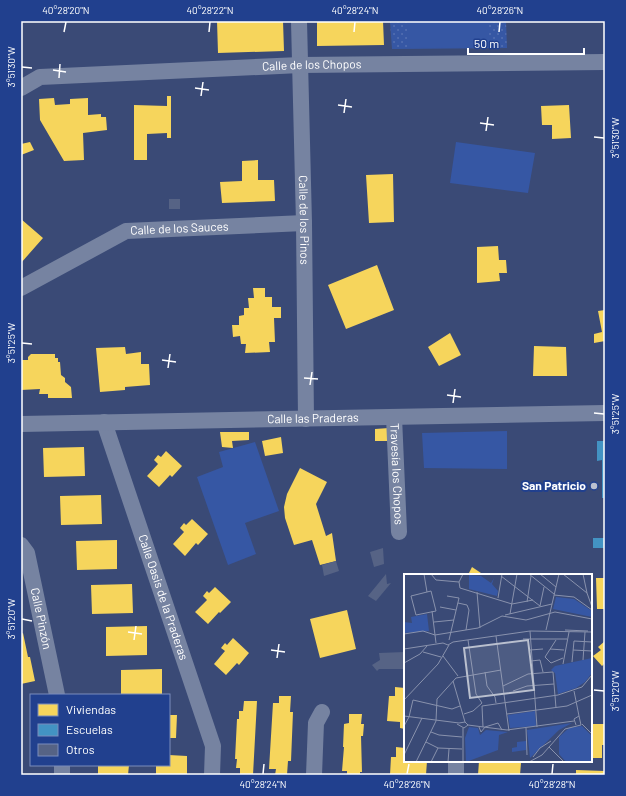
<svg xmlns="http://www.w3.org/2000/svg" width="626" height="796" font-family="Barlow,sans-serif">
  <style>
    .grass { fill: url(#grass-dots) }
    .garden { fill: #3657a4 }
    .homes { fill: #f6d55c }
    .schools { fill: #4393c3 }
    .building { fill: #566385 }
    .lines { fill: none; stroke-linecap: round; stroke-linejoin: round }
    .street { stroke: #7683a1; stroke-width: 16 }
    .ticks { fill: none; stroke: #fff; stroke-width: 1.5 }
    .poi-dot { fill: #bac0cf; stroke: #21408e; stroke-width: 1.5 }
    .labels { text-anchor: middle; stroke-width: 4; stroke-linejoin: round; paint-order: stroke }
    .street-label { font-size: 12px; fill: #fff; stroke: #21408e }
    .poi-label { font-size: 12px; font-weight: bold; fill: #fff; stroke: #21408e; text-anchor: end }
    .inset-road { fill: none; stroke: #8992ad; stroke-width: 1 }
    .view { fill: #bac0cf; fill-opacity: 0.15; stroke: #bac0cf; stroke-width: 2 }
    .inset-edge { fill: none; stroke: #fff; stroke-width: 2 }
    .neatline { fill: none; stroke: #fff; stroke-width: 1.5 }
    .ticks-label { font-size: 10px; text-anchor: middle; fill: #fff }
  </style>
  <defs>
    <pattern id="grass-dots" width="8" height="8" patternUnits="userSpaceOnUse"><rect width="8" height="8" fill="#3657a4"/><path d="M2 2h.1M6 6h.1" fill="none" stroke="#5470b2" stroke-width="1.8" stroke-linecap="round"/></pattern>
  </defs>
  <rect width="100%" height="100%" fill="#3a4a76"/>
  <path class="grass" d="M390,21H506L507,48L392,49Z"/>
  <path class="garden" d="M407,21H489V47L407,48Z
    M456,142L535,153L528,193L450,183Z
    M507,431V469L424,468L422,433Z
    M255,442L279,511L245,523L256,554L228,565L197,477L223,467L219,452Z"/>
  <path class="homes" d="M217,21H283L284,51L218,53Z
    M317,21H383L384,45L317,46Z
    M167,96H171V138H167V133L147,134V160H134V105L167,106Z
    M54,98L55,105L70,104V99L88,98V115L101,114V117H106L107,130L83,133L84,160L64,161L40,120L39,99Z
    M569,105L571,138L552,139V125H542L541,106Z
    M30,142L34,150L21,155V144Z
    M258,160V180H274L275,201L222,203L220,182L242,181V161Z
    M393,174L394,222L369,223L366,175Z
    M21,219L43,238L21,263Z
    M498,246L499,260H506L507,273H499L500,281L477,283V247Z
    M377,265L394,310L346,329L328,285Z
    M253,288H265V297H272V307H281V318H274L275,342H269L270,352L245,353L246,344H241L240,336L233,337L232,325H239V316L244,315V308H249L248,298H254Z
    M605,310V341L594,343V334L602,332L598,311Z
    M450,333L461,355L439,366L428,347Z
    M534,346L566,347L567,376H533Z
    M125,347L126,354L141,352V364H149L150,385L125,387V390L100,392L96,348Z
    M31,354H55V358H58V362H60L61,375L65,378V382L71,387L72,398H48V394H39L40,389L21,390V360H28V357Z
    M389,428V441H375V429Z
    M220,432H249V440L232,441L233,448L222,447Z
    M281,437L283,453L265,456L262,441Z
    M84,447L85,476L44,477L43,448Z
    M166,451L182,466L172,477L170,475L159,487L147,476L158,464L154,460L158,455L161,457Z
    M300,468L327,482L316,504L326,536L332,533L336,561L320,565L312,540L294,545L285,518L284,507L287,494Z
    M101,495L102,524L61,525L60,496Z
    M192,519L208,534L198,545L196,543L185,556L173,544L184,532L180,528L184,523L186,525Z
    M117,540V569L77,570L76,541Z
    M472,567L484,575H468Z
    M596,578H605V609H597Z
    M132,584L133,613L92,614L91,585Z
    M215,587L231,602L220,613L219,612L208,624L195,612L207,600L203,596L207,591L209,593Z
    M347,610L356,649L320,658L310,619Z
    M147,626V655L106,656V627Z
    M23,633L28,657H30L35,681L21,684V634Z
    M233,638L249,653L239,665L237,663L226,675L214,664L225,651L221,648L225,643L227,645Z
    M605,641V663L602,666L593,656L601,650L598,647Z
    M162,669V695H121V670Z
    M395,687L405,688V729L400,728V722L387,721L389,696H395Z
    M279,696H291L290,712H293L291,761H288L287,775H275L276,769H269L273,703H279Z
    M244,701H257L253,775H240V768H236L237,759H235L237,719H239V711H243Z
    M349,714H362L361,724H364L363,736H361L362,772H360V775H347V771H342L344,747H343L344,724L349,723Z
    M169,715H177L176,738H169Z
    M591,724H605V745H602V758H591Z
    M396,747L405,748V761H427L426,775H390L391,757H396Z
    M169,755L187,756V775H156V765H169Z
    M479,761H515V763H521L520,775H478Z
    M98,765H129L128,775H98Z
    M576,770L605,771V775H576Z"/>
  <path class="schools" d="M597,441H605V498H602V460L597,461Z
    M593,538H605V548H593Z"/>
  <path class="building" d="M169,199H180V209H169Z
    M383,548L384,564L374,567L370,552Z
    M336,561L339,571L324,576L322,565Z
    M386,574L387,584L391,583L376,601L368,596Z
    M405,652V669H379L377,671L372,665L380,660L379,653Z"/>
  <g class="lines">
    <g class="street">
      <path id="s1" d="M299,21L304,223L306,419"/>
      <path id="s2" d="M21,88L40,77L300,65L605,62"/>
      <path id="s3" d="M21,288L126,231L304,223"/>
      <path id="s4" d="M394,417L399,532"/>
      <path id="s5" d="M104,422L213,746L212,775"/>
      <path id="s6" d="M21,424L605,413"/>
      <path id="s7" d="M21,545L27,553L57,695"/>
      <path d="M62,775V765"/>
      <path d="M314,775L316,723L322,712"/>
      <path d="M456,775V761"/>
    </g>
  </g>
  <path class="ticks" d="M64,32L66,22M209,32L210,22M354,32L355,22M499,32L500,22M22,67L32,68M53,70L66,72M59,78L60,64M195,88L209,90M201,96L203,82M338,105L352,107M344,113L346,99M480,123L494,125M486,131L488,117M594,137L604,138M22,343L32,344M162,360L176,362M168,368L170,354M304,378L318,379M310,385L312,372M447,395L461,397M453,403L455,389M594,413L604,414M22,619L32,621M128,632L142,634M134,640L136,626M271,650L285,652M277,658L279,644M594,690L604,691M263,774L264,764M407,774L409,764M552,774L553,764"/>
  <circle class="poi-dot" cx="594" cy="486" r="4"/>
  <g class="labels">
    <g class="street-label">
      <text dy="4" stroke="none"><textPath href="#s2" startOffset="294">Calle de los Chopos</textPath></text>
      <text dy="4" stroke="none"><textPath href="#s1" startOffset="199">Calle de los Pinos</textPath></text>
      <text dy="4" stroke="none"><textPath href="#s3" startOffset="173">Calle de los Sauces</textPath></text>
      <text dy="4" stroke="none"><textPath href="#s6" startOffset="292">Calle las Praderas</textPath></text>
      <text dy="4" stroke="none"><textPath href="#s4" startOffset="57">Travesía los Chopos</textPath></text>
      <text dy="4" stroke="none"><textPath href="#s5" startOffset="185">Calle Oasis de la Praderas</textPath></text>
      <text dy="4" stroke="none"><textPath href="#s7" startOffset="77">Calle Pinzón</textPath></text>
    </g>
    <g class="poi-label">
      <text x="586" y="490">San Patricio</text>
    </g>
  </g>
  <g transform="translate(404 574)">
    <rect width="188" height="188" fill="#3a4a76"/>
    <path d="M152,23L170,25L188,37V43L149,35ZM23,40L25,57L0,59V48L8,49L7,43ZM188,84V99L181,108L172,114L154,120L151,99L147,96L151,92ZM131,137L132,152L106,154L104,141ZM168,149L155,156L126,184L123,156ZM178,152L188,162V188H162L155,180V163L165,154ZM65,153L74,154L76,161L82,156L104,158L95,161L94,176L62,188L61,164Z" fill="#3657a4"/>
    <path d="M65,1L77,2L87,9L90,4L88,10L94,17L93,22L65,15ZM122,167V176L108,178V174L113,173V168Z" fill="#3657a4"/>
    <path class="inset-road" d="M20,0L23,18M27,0L32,6L55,8L59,0M125,0L150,20M136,0L152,13M159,0L183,19L179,0M97,2L136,32L140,13M55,8L56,14L108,30L129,26M27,17L32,37L12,41L7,22ZM73,18L76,54M183,19L188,33M150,21L170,23L188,36M43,22L55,24L45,66M94,24L98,0M123,28L127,2M54,29L63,31L65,36L62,56M36,33L52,36M28,37L32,69M106,40L113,0M101,41L148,30M30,48L50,46M142,56L155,0M161,56L184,57M126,57L133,153M0,60L19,57L31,61L74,54L98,42L122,46L151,38L188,45M92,62L105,157M119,65H163M64,66L72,120L78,129M152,66L141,83L147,89L159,84M0,75L39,69L44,71L49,68L126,57L188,58M146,75L160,76M126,76L139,75M169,76L188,77M19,78L37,83M39,82L54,102M179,86L181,58M127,87L136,86L139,98M168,88L170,67L188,68M0,89L16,80L23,72M159,90L165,58M81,98L83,112L91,123L92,129M49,107L61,148M99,112L124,100L149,98L152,134M109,117L123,112L150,110M170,117L175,142M0,126L34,90L45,71M78,132L154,121L178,113L188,101M78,132L79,153M60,140L69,137L78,129M103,140L163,132L188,121M0,142L55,149L61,148L64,151M53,150L60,154L64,151M178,150L188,160M64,151L103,156L170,147M0,152L5,143L9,126L48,135L56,132M75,153L77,158L81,153L94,149L98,156M59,154V188M122,154L123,181M27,158L35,161L58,163M22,168L34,174L58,175M145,173L160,188M0,181L18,144M129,183L136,174L147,167M12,188L32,147L33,125L52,104L97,96M27,188L34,174M44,188L45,175M125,188L138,181L161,155L177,151L175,142L170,145L172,151"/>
    <path class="view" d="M124,66L130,116L66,124L60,74Z"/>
    <rect width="188" height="188" class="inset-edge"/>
  </g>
  <rect width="626" height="796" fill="none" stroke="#21408e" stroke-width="44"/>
  <rect x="30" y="694" width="140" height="72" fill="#21408e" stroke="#7a8cbb"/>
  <rect x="38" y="704" width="20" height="12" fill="#f6d55c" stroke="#7a8cbb"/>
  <text x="66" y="714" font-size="12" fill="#ffffff">Viviendas</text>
  <rect x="38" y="724" width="20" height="12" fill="#4393c3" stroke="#7a8cbb"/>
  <text x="66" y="734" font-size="12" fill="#ffffff">Escuelas</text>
  <rect x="38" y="744" width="20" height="12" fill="#566385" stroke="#7a8cbb"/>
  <text x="66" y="754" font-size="12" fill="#ffffff">Otros</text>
  <path d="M468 48v6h116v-6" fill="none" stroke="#ffffff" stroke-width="2"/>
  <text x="474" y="48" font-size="12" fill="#ffffff" stroke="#21408e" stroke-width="3" paint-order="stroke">50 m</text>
  <rect x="22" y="22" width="582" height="752" class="neatline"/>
  <g class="ticks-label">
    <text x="66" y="14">40°28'20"N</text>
    <text x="210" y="14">40°28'22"N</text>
    <text x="355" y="14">40°28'24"N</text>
    <text x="500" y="14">40°28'26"N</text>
    <text transform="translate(11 67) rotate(-90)" y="4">3°51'30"W</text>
    <text transform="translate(615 138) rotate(-90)" y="4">3°51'30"W</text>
    <text transform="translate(11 343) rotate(-90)" y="4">3°51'25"W</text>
    <text transform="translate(615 414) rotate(-90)" y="4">3°51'25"W</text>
    <text transform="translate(11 619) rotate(-90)" y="4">3°51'20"W</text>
    <text transform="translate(615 691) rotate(-90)" y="4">3°51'20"W</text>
    <text x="263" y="788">40°28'24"N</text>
    <text x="407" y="788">40°28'26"N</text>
    <text x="552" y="788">40°28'28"N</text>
  </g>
</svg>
